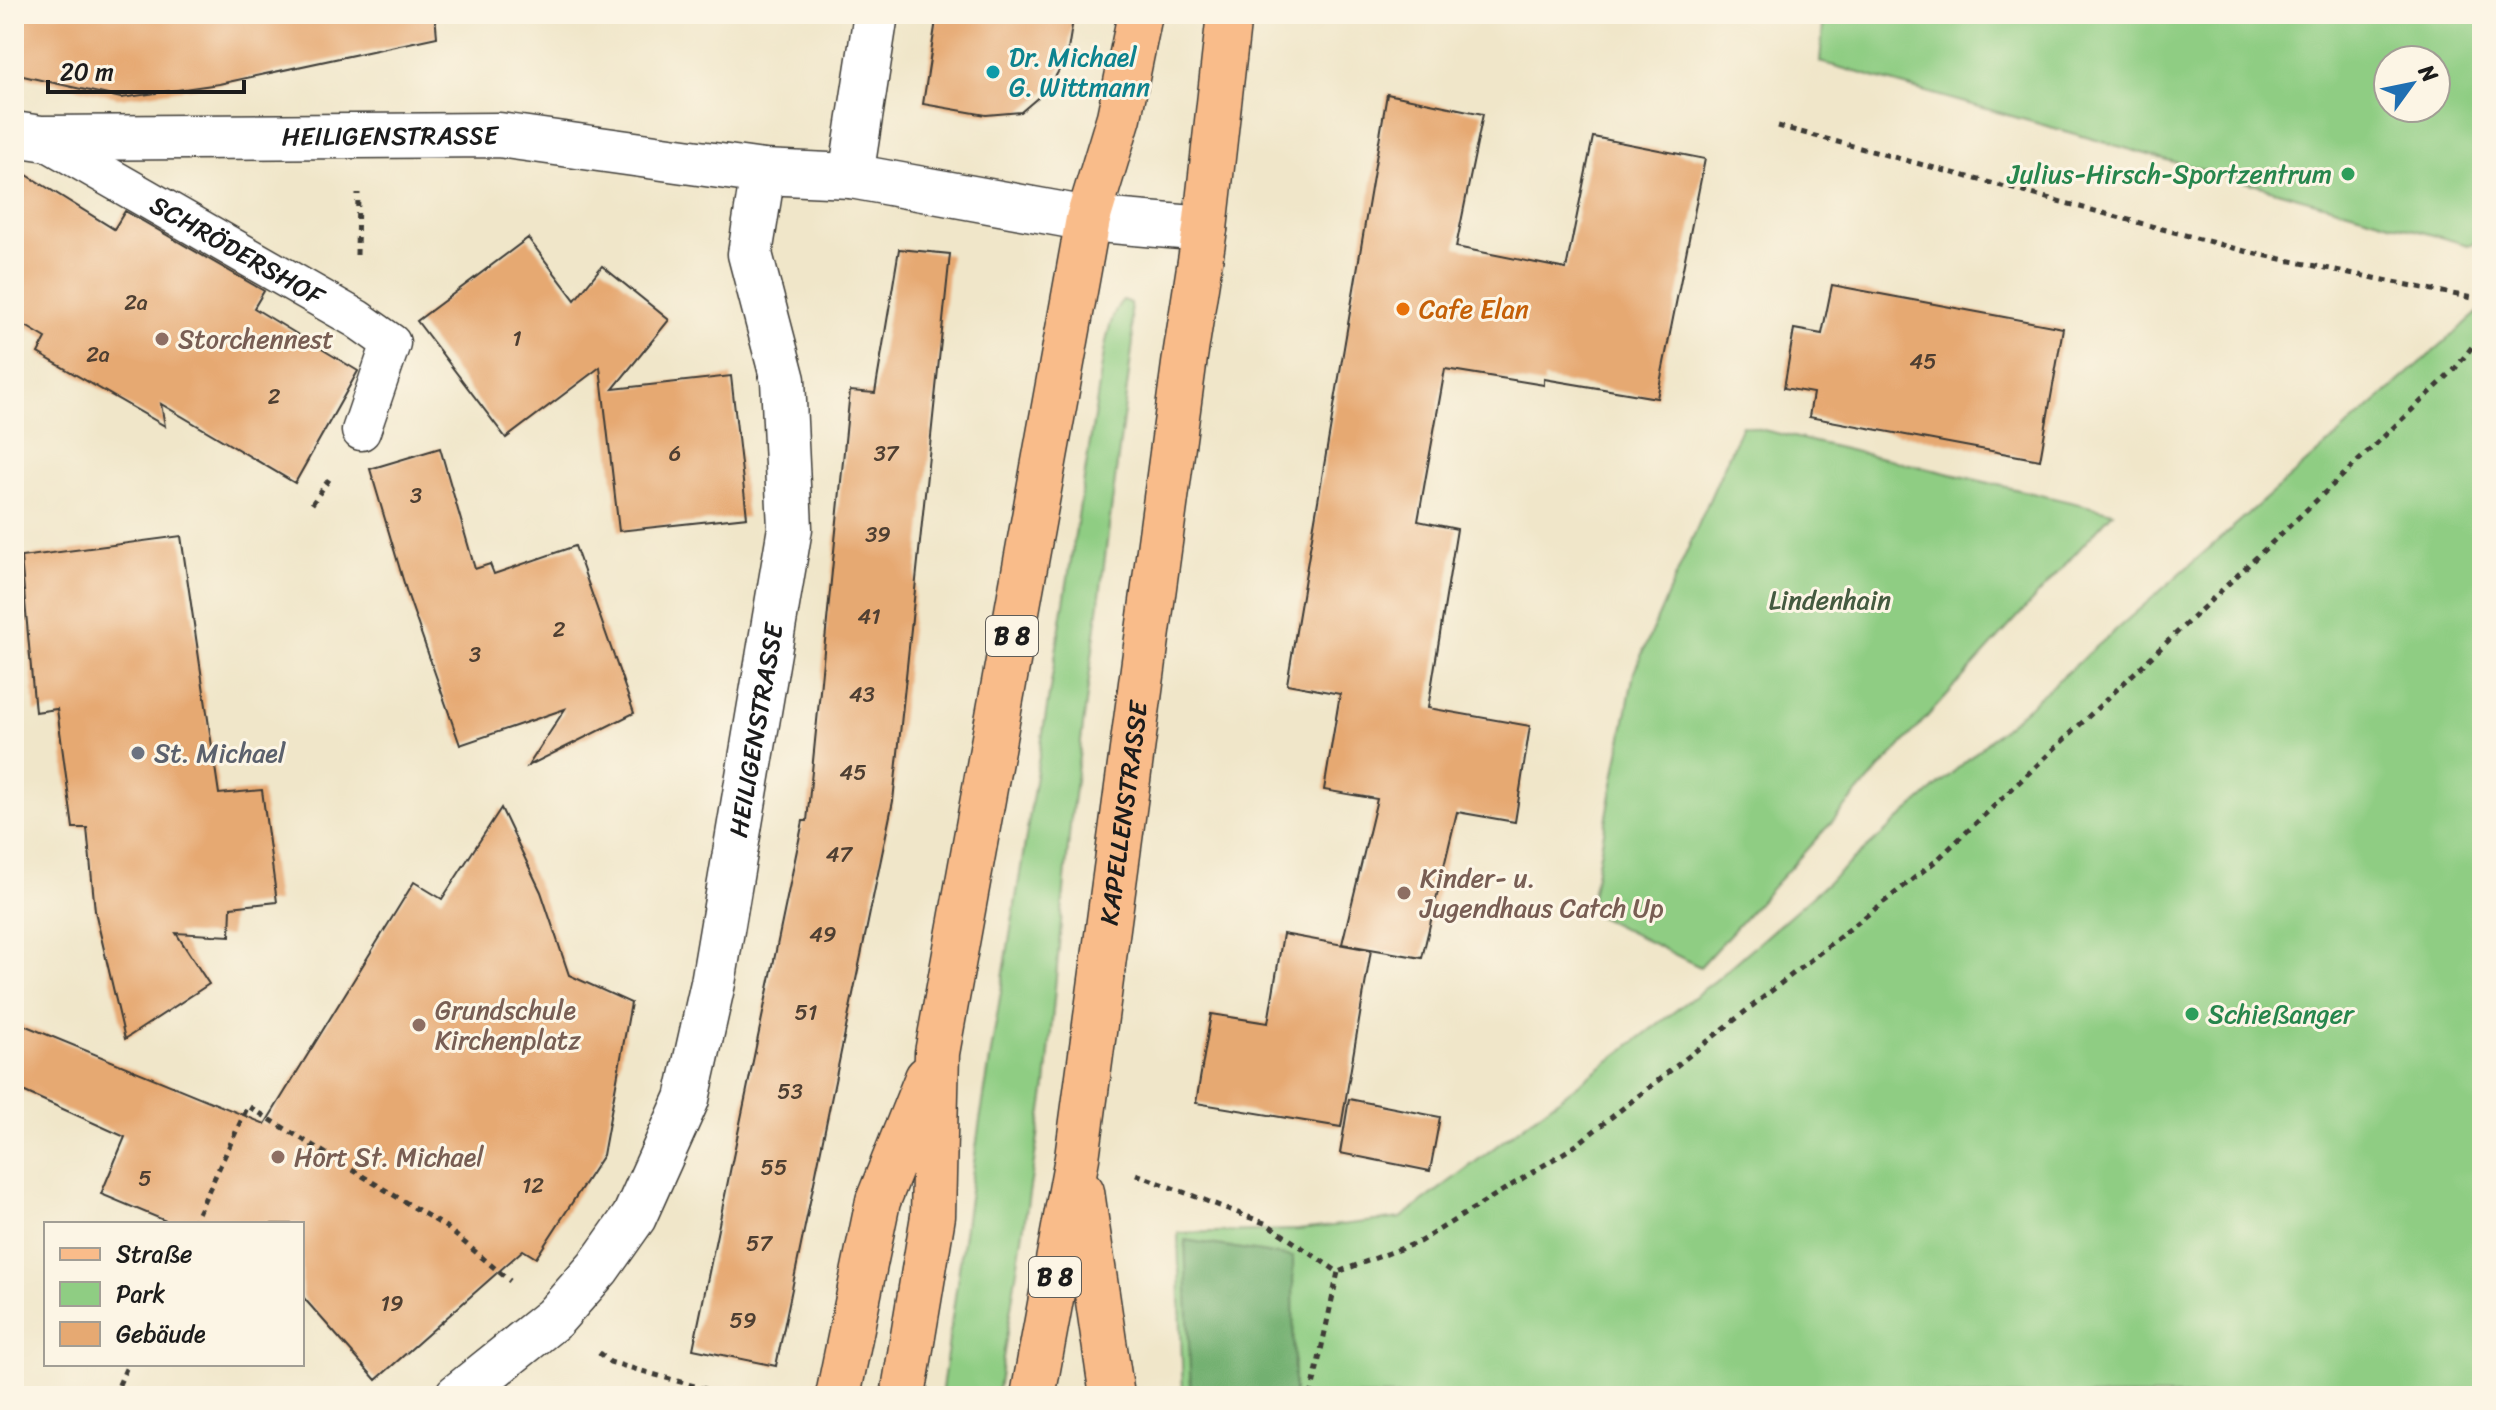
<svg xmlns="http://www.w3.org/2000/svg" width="2496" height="1410" font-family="Sriracha,sans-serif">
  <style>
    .green { fill: #8fcd83; stroke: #567450; stroke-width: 2; fill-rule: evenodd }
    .forest { fill: #73b071; stroke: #486646; stroke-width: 2 }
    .building { fill: #e6a972 }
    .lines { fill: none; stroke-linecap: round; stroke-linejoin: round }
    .service-casing { stroke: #3c3a36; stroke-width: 41 }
    .minor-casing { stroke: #3c3a36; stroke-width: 47 }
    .primary-casing { stroke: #3c3a36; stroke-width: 47 }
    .path { stroke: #3c3a36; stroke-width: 5; stroke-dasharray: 6 6; stroke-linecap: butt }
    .service { stroke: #fff; stroke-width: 38 }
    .minor { stroke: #fff; stroke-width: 44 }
    .primary { stroke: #f9bc8a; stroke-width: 44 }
    .culture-dot { fill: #0f9aa8; stroke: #fcf5e5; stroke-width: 3 }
    .leisure-dot { fill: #2e9e5b; stroke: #fcf5e5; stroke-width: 3 }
    .food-dot { fill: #e8710a; stroke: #fcf5e5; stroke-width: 3 }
    .education-dot { fill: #8d6e63; stroke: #fcf5e5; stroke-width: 3 }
    .worship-dot { fill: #6b7280; stroke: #fcf5e5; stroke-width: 3 }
    .labels { text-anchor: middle; stroke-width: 6; stroke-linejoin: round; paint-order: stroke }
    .number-label { font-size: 22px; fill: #4e3f32 }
    .shield { fill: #fcf5e5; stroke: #5f5d58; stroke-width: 2 }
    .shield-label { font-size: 24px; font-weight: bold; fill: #1c1c1c }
    .culture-label { font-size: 26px; fill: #0d838f; stroke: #fcf5e5; text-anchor: start }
    .street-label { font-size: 26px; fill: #1c1c1c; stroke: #fcf5e5 }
    .leisure-label { font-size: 26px; fill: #27864d; stroke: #fcf5e5; text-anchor: end }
    .food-label { font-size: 26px; fill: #c56008; stroke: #fcf5e5; text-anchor: start }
    .education-label { font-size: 26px; fill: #785e54; stroke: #fcf5e5; text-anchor: start }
    .park-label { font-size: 26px; fill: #445a40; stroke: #fcf5e5 }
    .worship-label { font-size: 26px; fill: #5b616d; stroke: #fcf5e5; text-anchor: start }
  </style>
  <rect width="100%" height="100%" fill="#fcf5e5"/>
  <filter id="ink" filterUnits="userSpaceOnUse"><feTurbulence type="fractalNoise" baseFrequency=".0125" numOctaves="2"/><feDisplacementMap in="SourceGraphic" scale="16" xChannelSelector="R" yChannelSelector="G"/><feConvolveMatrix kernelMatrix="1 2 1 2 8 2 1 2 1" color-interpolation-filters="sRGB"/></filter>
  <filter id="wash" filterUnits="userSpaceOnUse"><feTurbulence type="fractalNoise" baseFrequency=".006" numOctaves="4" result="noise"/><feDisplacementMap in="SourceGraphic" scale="32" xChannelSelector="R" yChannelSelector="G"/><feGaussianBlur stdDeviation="1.8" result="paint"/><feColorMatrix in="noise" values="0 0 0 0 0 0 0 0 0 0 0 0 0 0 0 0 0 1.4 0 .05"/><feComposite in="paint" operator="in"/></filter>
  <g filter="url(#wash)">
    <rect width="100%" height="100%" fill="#f0e6c9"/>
    <path class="green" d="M1824,14H2482V240L2468,245L1820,62ZM2436,60V108H2388V60Z
      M1123,300L1130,303L1133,342L1070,826L1046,1086L997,1396H941L979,1127L1095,411C1100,385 1105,316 1123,300Z
      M2482,309V1396H1183L1178,1233L1298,1230L1401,1218L1716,980Z
      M1742,425L2113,512L1700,967L1589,912L1634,672Z"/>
    <path class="forest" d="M1185,1240L1293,1257L1294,1396H1191Z"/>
    <g id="blocks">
      <path class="building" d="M14,14H435L437,37L219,84L121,98L14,74Z
        M937,14H1074L1067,56L1049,88L1021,112L986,115L923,104Z
        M1387,94L1483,114L1456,247L1566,269L1593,137L1705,159L1657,398L1544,379V385L1445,369L1418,521L1457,529L1428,708L1530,726L1515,822L1457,812L1422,958L1342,944L1377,799L1324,790L1340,694L1287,684Z
        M14,167L114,229L125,211L264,291L254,308L358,371L295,483L161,404L165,426L38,353L46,338L14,319Z
        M528,238L575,300L602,266L669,320L613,389L731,376L747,517L619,531L600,367L506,438L417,321Z
        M899,249L950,254L893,801L776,1366L693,1349L803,821H807L850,391L875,393Z
        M1832,285L2063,328L2040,460L1809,417L1813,393L1784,388L1794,329L1822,334Z
        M440,448L475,569L490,564L494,574L575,546L634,713L528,766L565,709L460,745L407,593L370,469Z
        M181,536L219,794L262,790L277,902L231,907L230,936L176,933L209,984L125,1039L95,911L87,828H73L57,709L35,712L21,557Z
        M501,808L541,892L569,975L631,1003L603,1155L536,1258L523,1250L376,1380L302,1296V1224H173L101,1194L125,1137L14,1087V1021L265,1124L414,882L442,899Z
        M1283,934L1371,950L1341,1127L1196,1103L1211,1014L1268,1023Z
        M1349,1099L1440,1117L1430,1171L1340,1153Z"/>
    </g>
  </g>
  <g filter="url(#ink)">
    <use href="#blocks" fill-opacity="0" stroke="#3c3a36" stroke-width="2"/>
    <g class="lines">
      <defs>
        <g id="service">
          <path id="s1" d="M41,138L357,319L391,343L361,431"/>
        </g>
        <g id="minor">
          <path id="s2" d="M14,134L41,138L499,135L763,172L851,176L1088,219L1205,229"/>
          <path d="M851,176L876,14"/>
          <path id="s3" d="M457,1396L554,1318L598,1268L634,1217L687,1099L713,983L790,528L783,380L750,254L763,172"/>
        </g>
        <g id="primary">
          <path d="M1082,1192L1112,1396"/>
          <path d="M838,1396L878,1201L927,1078"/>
          <path d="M903,1396L933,1216L937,1053L1088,219L1119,117L1140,14"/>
          <path id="s4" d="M1033,1396L1077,1158L1185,357L1205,229L1229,14"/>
        </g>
      </defs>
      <use href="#service" class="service-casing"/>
      <use href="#minor" class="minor-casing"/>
      <use href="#primary" class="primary-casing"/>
      <path class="path" d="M1778,126L2252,253L2482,300
        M357,255L358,193
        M312,504L332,475
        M1136,1174L1267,1224L1338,1272L1419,1242L1575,1146L1937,860L2454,370L2482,334
        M193,1224L248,1106L446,1227L510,1281
        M599,1353L610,1362L730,1396
        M114,1396L128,1364
        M1311,1396L1338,1272"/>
      <use href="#service" class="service"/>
      <use href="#minor" class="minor"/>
      <use href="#primary" class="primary"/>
    </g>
  </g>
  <circle class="culture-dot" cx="993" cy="72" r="8"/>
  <g class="leisure-dot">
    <circle cx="2348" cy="174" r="8"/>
    <circle cx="2192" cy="1014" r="8"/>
  </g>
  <circle class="food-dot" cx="1403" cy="309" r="8"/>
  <g class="education-dot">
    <circle cx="162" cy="339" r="8"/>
    <circle cx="1404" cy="893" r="8"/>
    <circle cx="419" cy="1025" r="8"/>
    <circle cx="278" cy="1157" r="8"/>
  </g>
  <circle class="worship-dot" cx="138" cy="753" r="8"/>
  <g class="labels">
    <g class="number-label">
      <text x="136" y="310">2a</text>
      <text x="517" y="346">1</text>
      <text x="98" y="362">2a</text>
      <text x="1923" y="369">45</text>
      <text x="274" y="404">2</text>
      <text x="675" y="461">6</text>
      <text x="886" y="461">37</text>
      <text x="416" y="503">3</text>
      <text x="878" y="542">39</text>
      <text x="869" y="624">41</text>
      <text x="559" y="637">2</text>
      <text x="475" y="662">3</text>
      <text x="862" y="702">43</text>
      <text x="853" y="780">45</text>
      <text x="839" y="862">47</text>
      <text x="823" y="942">49</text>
      <text x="806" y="1020">51</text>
      <text x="790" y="1099">53</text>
      <text x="774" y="1175">55</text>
      <text x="145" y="1186">5</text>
      <text x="533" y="1193">12</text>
      <text x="759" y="1251">57</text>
      <text x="392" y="1311">19</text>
      <text x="743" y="1328">59</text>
    </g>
    <g class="shield">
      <rect x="986" y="616" width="52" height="40" rx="6"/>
      <rect x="1029" y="1257" width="52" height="40" rx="6"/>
    </g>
    <g class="shield-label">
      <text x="1012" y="644">B 8</text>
      <text x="1055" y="1285">B 8</text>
    </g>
    <g class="culture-label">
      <text x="1009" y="66">Dr. Michael<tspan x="1009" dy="30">G. Wittmann</tspan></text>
    </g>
    <g class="street-label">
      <text dy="9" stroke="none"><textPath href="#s2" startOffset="376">HEILIGENSTRASSE</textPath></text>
      <text dy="9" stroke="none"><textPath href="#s1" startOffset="226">SCHRÖDERSHOF</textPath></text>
      <text dy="9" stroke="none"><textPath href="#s3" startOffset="758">HEILIGENSTRASSE</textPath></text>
      <text dy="9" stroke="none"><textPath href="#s4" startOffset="590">KAPELLENSTRASSE</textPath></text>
    </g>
    <g class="leisure-label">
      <text x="2332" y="183">Julius-Hirsch-Sportzentrum</text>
      <text x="2208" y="1023" text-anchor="start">Schießanger</text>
    </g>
    <g class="food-label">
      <text x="1419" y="318">Cafe Elan</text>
    </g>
    <g class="education-label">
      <text x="178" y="348">Storchennest</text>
      <text x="1420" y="887">Kinder- u.<tspan x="1420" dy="30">Jugendhaus Catch Up</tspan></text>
      <text x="435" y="1019">Grundschule<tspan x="435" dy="30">Kirchenplatz</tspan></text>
      <text x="294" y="1166">Hort St. Michael</text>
    </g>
    <g class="park-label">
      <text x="1830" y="609">Lindenhain</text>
    </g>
    <g class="worship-label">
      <text x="154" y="762">St. Michael</text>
    </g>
  </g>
  <rect width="2496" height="1410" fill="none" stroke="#fcf5e5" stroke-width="48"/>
  <rect x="44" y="1222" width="260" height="144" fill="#fcf5e5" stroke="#a29e95" stroke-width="2"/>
  <rect x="60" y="1248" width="40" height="12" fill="#f9bc8a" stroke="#a29e95" stroke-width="2"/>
  <text x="116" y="1262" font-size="24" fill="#1c1c1c">Straße</text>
  <rect x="60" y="1282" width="40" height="24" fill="#8fcd83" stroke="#a29e95" stroke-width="2"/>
  <text x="116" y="1302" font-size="24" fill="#1c1c1c">Park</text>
  <rect x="60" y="1322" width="40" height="24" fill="#e6a972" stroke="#a29e95" stroke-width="2"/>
  <text x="116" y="1342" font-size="24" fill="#1c1c1c">Gebäude</text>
  <g transform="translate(2412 84) rotate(57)"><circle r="38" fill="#fcf5e5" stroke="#a29e95" stroke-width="2"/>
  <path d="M0-6L14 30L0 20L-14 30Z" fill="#1f6fb2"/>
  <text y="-12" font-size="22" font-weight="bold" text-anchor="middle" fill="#1c1c1c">N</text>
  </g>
  <path d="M48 80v12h196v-12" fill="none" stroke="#1c1c1c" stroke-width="4"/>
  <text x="60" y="80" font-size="24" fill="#1c1c1c" stroke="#fcf5e5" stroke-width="6" paint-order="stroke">20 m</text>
</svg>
